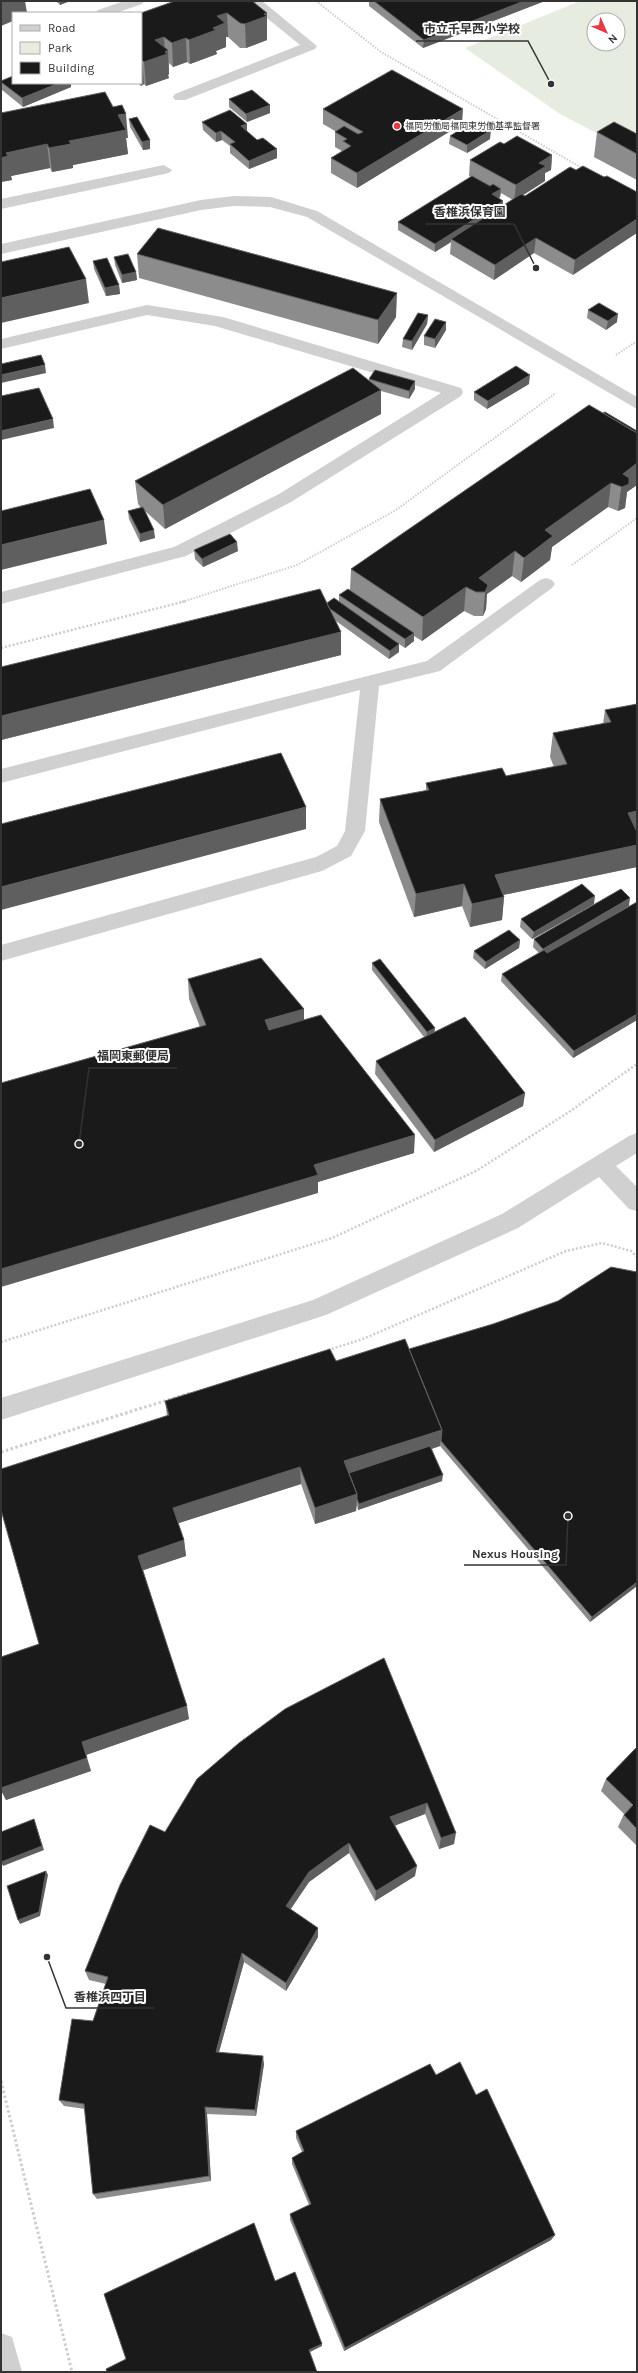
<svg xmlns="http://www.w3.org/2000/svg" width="638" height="2373" font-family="Karla,'Noto Sans JP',sans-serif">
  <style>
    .green { fill: #e6ecdf; fill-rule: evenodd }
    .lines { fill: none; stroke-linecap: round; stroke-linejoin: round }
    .path-far2 { stroke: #cdcdcd; stroke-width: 2; stroke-dasharray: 1.5 1.5; stroke-linecap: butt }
    .path-far1 { stroke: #cdcdcd; stroke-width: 2.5; stroke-dasharray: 2 2; stroke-linecap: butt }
    .path { stroke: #cdcdcd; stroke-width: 3; stroke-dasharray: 2.5 2.5; stroke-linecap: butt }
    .minor { fill: #d0d0d0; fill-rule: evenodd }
    .wall { fill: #8c8c8c; fill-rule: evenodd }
    .shaded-wall { fill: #5f5f5f }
    .building { fill: #1a1a1a; stroke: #5f5f5f }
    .poi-dot { fill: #e63946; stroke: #fff; stroke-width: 1.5 }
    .labels { text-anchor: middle; stroke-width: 4; stroke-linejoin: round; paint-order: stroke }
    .far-poi-label { font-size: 9px; fill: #333; stroke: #fff; text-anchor: start }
    .leader { fill: none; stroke: #333; stroke-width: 1.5 }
    .callout-dot { fill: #333; stroke: #fff; stroke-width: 1.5 }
    .callout-label { font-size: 12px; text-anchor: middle; font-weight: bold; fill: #333; stroke: #fff; stroke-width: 4; stroke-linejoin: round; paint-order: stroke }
  </style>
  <rect width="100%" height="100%" fill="#fff"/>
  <path class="green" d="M580,1H637V154L560,114L465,48ZM594,20H618V44H594Z"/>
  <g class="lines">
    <path class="path-far2" d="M316,1L381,52L584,169
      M616,355L637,341
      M572,565L637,518
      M182,602L297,565L396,510L556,393"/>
    <path class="path-far1" d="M1,648L186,601
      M1,1342L332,1238L476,1171L569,1112L637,1064
      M328,1350L363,1339L566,1251L602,1243L631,1251L637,1257"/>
    <path class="path" d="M1,1452L190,1393
      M1,2081L72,2372"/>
    <path class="minor" d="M124,1H144L142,4L116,13H96L98,10Z
      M246,1H262L317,46L315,49L185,100H175L173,97L175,94L300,45Z
      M164,165L172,170L169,173L1,209V199Z
      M234,196L271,197L317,211L637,397V409L307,217L270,207L234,206L201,210L1,254V244L201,200Z
      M147,305L223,317L461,388L463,392L461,396L291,502L186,556L1,604V592L174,547L279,494L441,393L215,326L147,315L1,349V339Z
      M546,578L552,580L555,584L552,588L440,671L379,686L365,831L351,856L322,871L1,961V945L316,857L337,846L345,831L360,690L1,783V769L427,661L540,580Z
      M637,1133V1153L616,1166L637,1187V1211L629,1209L599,1177L518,1228L326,1315L1,1420V1398L313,1300L502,1214L629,1136Z
      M1,2333L12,2337L22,2372H1Z"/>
  </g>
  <path class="wall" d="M56,1H70L60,5Z
    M175,1H255V4L267,40L246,48H240L228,37H226V47L216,51L217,54L190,64L187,62L173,67L169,63V74L168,75L169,78L146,86L144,84L141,86L138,83H141V13Z
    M369,1H545L423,48L369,6Z
    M1,81L13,83H71V87L23,107L2,90Z
    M229,99L270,105V113L247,122L229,107Z
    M323,109L462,124L357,188L331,173V158L342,151L335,147V131L323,124Z
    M1,113L128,138H126L128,154L73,165V168L52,172L50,168L11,176L12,180L1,182Z
    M129,119L150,140V149L143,150L130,127Z
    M202,122L247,131L277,158L249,169L230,153V146L222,140L216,142L203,130Z
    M597,132L637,134V180L594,157Z
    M450,136L490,139L467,153L449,144Z
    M504,144L552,155L551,170L545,173V181L523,195L525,196L576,170L604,177L573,275L534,253L494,280L450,254L451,242L435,252L398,230V222L471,177L469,176L470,160ZM501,193L513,200L503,206V201L499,198L500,197Z
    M137,254L396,317L378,344L139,278Z
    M114,257L136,272L137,280L122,283L115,265Z
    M93,261L119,285L120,294L106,296L94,269Z
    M588,310L617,322L606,330L587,318Z
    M428,315L427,324L412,350L402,347L403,339Z
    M446,322V330L435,348L424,345V336Z
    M369,379L415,389L409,399L381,391V414L165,529L145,511L155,538L140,542L129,519L128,511L141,508L138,504L135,481L369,380Z
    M529,384L487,409L474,400V392Z
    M603,413L637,431V485L627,492L625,508L618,511L608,507L552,547L550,560L521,582L512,576L487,594L486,609L483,616H474L464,611L422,641L414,636V641L405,648L399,644V652L389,659L336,621L341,655L1,740V667L327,603L339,602V595L350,590L351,569Z
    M194,550L238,551L203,567L195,559Z
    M637,704V867L503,895L504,897L502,920L470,927L462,906L414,917L379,822L380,799L426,791V783L506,776L554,767L550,757L553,733L603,724L605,710Z
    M637,902V1020L573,1058L501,981L502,974L539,953L533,947L534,939L629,906Z
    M594,904L532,939L520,927L521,919Z
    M520,940L519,948L485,969L473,958L474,951Z
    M372,963L435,1028L434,1032L525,1093L523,1106L434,1152L375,1074L376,1061L424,1037L372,970Z
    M188,979L304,1009V1020L414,1153L318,1182V1193L200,1027L189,999Z
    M409,1349L637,1586L590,1622L440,1446L432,1449L442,1481L358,1510L357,1505L356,1511L315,1524L301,1484L178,1523L184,1540L186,1556L143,1570L189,1719L86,1755L91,1771L6,1800L1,1790V1657L39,1644L167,1416L165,1401L336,1361Z
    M384,1658L454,1844L439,1849L425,1814L395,1825L415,1876L375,1901L349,1853L309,1882L290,1910L318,1928V1937L286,1991L244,1962L219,2052L264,2064L256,2116L207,2114L211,2181L97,2199L93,2194L85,2109L64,2106L59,2100L93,2021L106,1984L89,1980L85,1971L165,1832Z
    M637,1747V1846L618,1827L624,1814L601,1791L606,1779Z
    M436,2075L476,2095L555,2235L551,2240L344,2351L290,2220V2214L309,2205L292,2164V2158L302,2152L296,2138V2131Z"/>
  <path class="shaded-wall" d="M1,1H25L27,13H13V21L1,26Z
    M60,1H70L60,5Z
    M251,1H255L256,20L264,14L267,13V40L246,48L245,24Z
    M524,1H545L423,48L424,40Z
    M227,13L228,37H226V47L216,51L217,54L190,64L189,40L213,28L217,16Z
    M164,37L165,51L168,50L169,74L168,75L169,78L146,86L144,62L155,40Z
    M186,38L187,62L173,67L172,43Z
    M142,60L144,84L141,86V61Z
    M59,83H71V87L23,107L22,98Z
    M270,105V113L247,122L246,114Z
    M463,109L462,124L357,188V173Z
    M126,114L128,138H126L128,154L73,165V168L52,172L49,148L69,141L118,115Z
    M247,124V132L241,126Z
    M491,130L490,139L467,153V145Z
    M221,131L222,140L216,142V133Z
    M150,140V149L143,150L142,142Z
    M47,144L50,168L11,176L12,180L1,182V158L6,153Z
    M277,149V158L249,169V161Z
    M552,155L551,170L545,173V181L514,201L516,185L539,163Z
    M501,189L500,197L491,203L492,194Z
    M503,201V209L451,239V242L435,252V244Z
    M637,219V233L573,275L575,260Z
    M536,238L534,253L494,280L495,265Z
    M136,272L137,280L122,283V275Z
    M86,279L89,303L1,323V298Z
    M119,285L120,294L106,296L105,288Z
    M397,293L396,317L378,344V320Z
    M618,314L617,322L606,330L608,321Z
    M428,315L427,324L412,350V341Z
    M446,322V330L435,348V339Z
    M45,365L46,373L1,383V375Z
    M530,375L529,384L487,409L488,401Z
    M415,381V389L409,399V391Z
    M381,390V414L165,529L163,505Z
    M53,419L54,428L1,440V431Z
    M637,463V485L627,492L625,508L618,511L623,474Z
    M611,483L608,507L552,547L550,560L521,582L524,558L545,530Z
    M104,520L107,544L1,570V545Z
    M154,530L155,538L140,542V534Z
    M237,542L238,551L203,567L202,559Z
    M515,551L512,576L487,594L486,609L483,616L485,592L479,578Z
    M466,587L464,611L422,641L423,617Z
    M341,632V655L1,740V716Z
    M414,633V641L405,648V639Z
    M399,644V652L389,659L390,651Z
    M306,807V829L1,910V887Z
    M637,811V833L628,813Z
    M637,845V867L493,897L495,875Z
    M464,884L462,906L414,917L416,894Z
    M595,896L594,904L532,939L534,932Z
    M504,897L502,920L470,927L472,904Z
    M630,898L629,906L542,956L543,949Z
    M520,940L519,948L485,969L486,962Z
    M304,1009V1028L265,1039V1020Z
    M637,1014V1020L573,1058L574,1051Z
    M435,1028L434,1035L426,1040L427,1032Z
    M525,1093L523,1106L434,1152L435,1140Z
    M415,1135L414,1153L318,1182V1193L1,1287V1269L314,1165Z
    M442,1430L440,1446L348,1476L344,1461Z
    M300,1467L301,1484L176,1524L173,1508Z
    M443,1475L442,1481L358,1510L359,1504Z
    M357,1494L356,1511L315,1524V1508Z
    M184,1540L186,1556L141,1571L138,1556Z
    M637,1582V1586L590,1622L592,1617Z
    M187,1706L189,1719L86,1755L82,1742Z
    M87,1758L91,1771L6,1800L1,1790V1788Z
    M427,1803L425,1814L389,1828L390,1817Z
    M34,1819L44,1850L3,1866L1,1862Z
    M456,1833L454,1844L439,1849L441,1838Z
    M349,1843V1853L309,1882L286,1916V1906L309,1872Z
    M417,1866L415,1876L375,1901L376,1891Z
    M46,1871L48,1875L40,1916L20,1924L18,1920Z
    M318,1928V1937L286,1991V1983Z
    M242,1953L244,1962L217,2059L216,2052Z
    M263,2056L264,2064L256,2116L255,2110Z
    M205,2107L207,2114L211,2181L209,2176Z
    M555,2235L551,2240L344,2351L345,2348Z
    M322,2344V2346L310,2352L309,2350Z"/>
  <path class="building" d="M175,1H252L267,13L264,14L267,16L245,24L240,23L227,13L217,16L225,23L213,28L216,30L189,40L186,38L172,43L164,37L155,40L168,50L165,52L167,54L144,62L142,60L141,61V13Z
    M374,1H524L424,40Z
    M392,70L463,109L357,173L331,158L351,146L343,141L347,139L335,132L344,126L358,134L363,132L323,109Z
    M13,76V83H59L22,98L1,82V81Z
    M252,90L270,105L246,114L229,99Z
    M105,92L113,107L122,105L126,114L118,115L126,130L69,141L71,144L49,148L47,144L6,153L8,156L1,158V113Z
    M230,110L247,124L241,126L257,140L263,138L277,149L249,161L230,144L235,142L221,131L216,133L202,122Z
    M137,117L150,140L142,142L129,119Z
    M474,121L491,130L467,145L450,136Z
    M614,122L637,134V154L597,132Z
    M517,136L552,155L539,163L546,166L516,185L470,160L500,142L504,144Z
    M583,166L604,177L607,176L637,192V219L575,260L536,238L495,265L451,239L521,194L525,196L570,167L576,170Z
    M472,176L490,186L493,184L501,189L492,194L503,201L435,244L398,222Z
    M158,228L397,293L378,320L137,254Z
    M69,247L86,279L1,298V262Z
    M128,254L136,272L122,275L114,257Z
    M107,258L119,285L105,288L93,261Z
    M599,303L618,314L608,321L588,310Z
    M418,313L428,315L412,341L403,339Z
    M435,319L446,322L435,339L424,336Z
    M41,355L45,365L1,375V364Z
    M516,366L530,375L488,401L474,392Z
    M353,368L381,390L163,505L135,481Z
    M375,370L415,381L409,391L369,379Z
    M39,388L53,419L1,431V396Z
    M589,405L637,433V463L623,474L629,478V484L622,487L611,483L545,530L553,536L524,558L515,551L479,578L488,585L485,592H476L466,587L423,617L351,569Z
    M605,412L637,431V433L603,413Z
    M90,489L104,520L1,545V511Z
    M143,507L154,530L140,534L128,511Z
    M230,534L237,542L202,559L194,550Z
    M320,589L341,632L1,716V667Z
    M348,589L414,633L405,639L339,595Z
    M334,598L399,644L390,651L329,608L327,603Z
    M637,704V811L628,813L637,832V845L495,875L504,897L472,904L464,884L416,894L380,799L429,790L426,783L502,768L506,776L567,764L553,733L611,722L605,710Z
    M281,753L306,807L1,887V824Z
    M582,884L595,896L534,932L521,919Z
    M621,889L630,898L543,949L534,939Z
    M637,902V1014L574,1051L502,974L544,950L547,953Z
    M509,930L520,940L486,962L474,951Z
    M261,958L304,1009L265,1020L269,1030L321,1015L415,1135L314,1165L318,1175L1,1269V1083L206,1025L188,979Z
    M380,959L435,1028L427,1032L372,963Z
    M465,1017L525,1093L435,1140L376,1061Z
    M611,1267L637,1272V1582L592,1617L441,1441L442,1430L409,1349L493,1324L558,1301Z
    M405,1339L442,1430L344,1461L357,1494L315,1508L300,1467L173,1508L184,1540L138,1556L187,1706L82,1742L87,1758L1,1788V1657L39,1644L1,1510V1469L169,1415L165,1401L330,1349L336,1361Z
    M430,1446L443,1475L359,1504L357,1499V1494L349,1473Z
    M384,1658L456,1833L441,1838L427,1803L390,1817L417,1866L376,1891L349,1843L309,1872L286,1906L318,1928L286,1983L242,1953L216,2052L263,2056L255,2110L205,2107L209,2176L93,2194L84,2104L59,2100L72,2019L93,2021L108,1977L85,1971L120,1885L150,1825L165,1832L197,1779L239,1743L285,1709Z
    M637,1747V1829L624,1815L633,1805L606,1779Z
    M34,1819L42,1846L1,1862V1832Z
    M46,1871L39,1912L18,1920L7,1886Z
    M460,2062L476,2095L487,2089L555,2235L345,2348L290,2214L311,2204L292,2158L304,2151L296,2131L430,2064L436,2075Z
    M254,2223L275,2281L295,2272L322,2344L309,2350L317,2372H107L106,2369L126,2359L104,2294Z"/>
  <circle class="poi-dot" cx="397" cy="126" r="4"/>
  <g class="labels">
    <g class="far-poi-label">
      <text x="405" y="129">福岡労働局福岡東労働基準監督署</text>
    </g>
  </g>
  <path class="leader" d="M551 84L528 41H416M536 268L514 224H426M79 1144L89 1068H177M568 1516L566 1565H464M47 1957L66 2008H154"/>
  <g class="callout-dot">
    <circle cx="551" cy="84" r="4"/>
    <circle cx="536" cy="268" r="4"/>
    <circle cx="79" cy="1144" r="4"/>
    <circle cx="568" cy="1516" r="4"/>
    <circle cx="47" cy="1957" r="4"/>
  </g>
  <g class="callout-label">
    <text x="472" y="33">市立千早西小学校</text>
    <text x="470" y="216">香椎浜保育園</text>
    <text x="133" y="1060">福岡東郵便局</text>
    <text x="515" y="1558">Nexus Housing</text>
    <text x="110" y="2001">香椎浜四丁目</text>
  </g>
  <rect width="638" height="2373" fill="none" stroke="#333333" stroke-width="4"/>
  <rect x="12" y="12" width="130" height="72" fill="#ffffff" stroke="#adadad"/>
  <rect x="20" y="25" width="20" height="6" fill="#d0d0d0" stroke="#adadad"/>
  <text x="48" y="32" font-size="12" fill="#333333">Road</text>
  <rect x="20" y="42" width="20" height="12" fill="#e6ecdf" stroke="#adadad"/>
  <text x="48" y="52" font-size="12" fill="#333333">Park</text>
  <rect x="20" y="62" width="20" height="12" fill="#1a1a1a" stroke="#adadad"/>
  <text x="48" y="72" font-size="12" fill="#333333">Building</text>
  <g transform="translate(606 32) rotate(135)"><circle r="19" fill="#ffffff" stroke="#adadad"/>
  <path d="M0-3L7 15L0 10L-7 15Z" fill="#e63946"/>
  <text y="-6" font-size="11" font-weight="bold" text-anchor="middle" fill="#333333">N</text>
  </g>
</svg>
